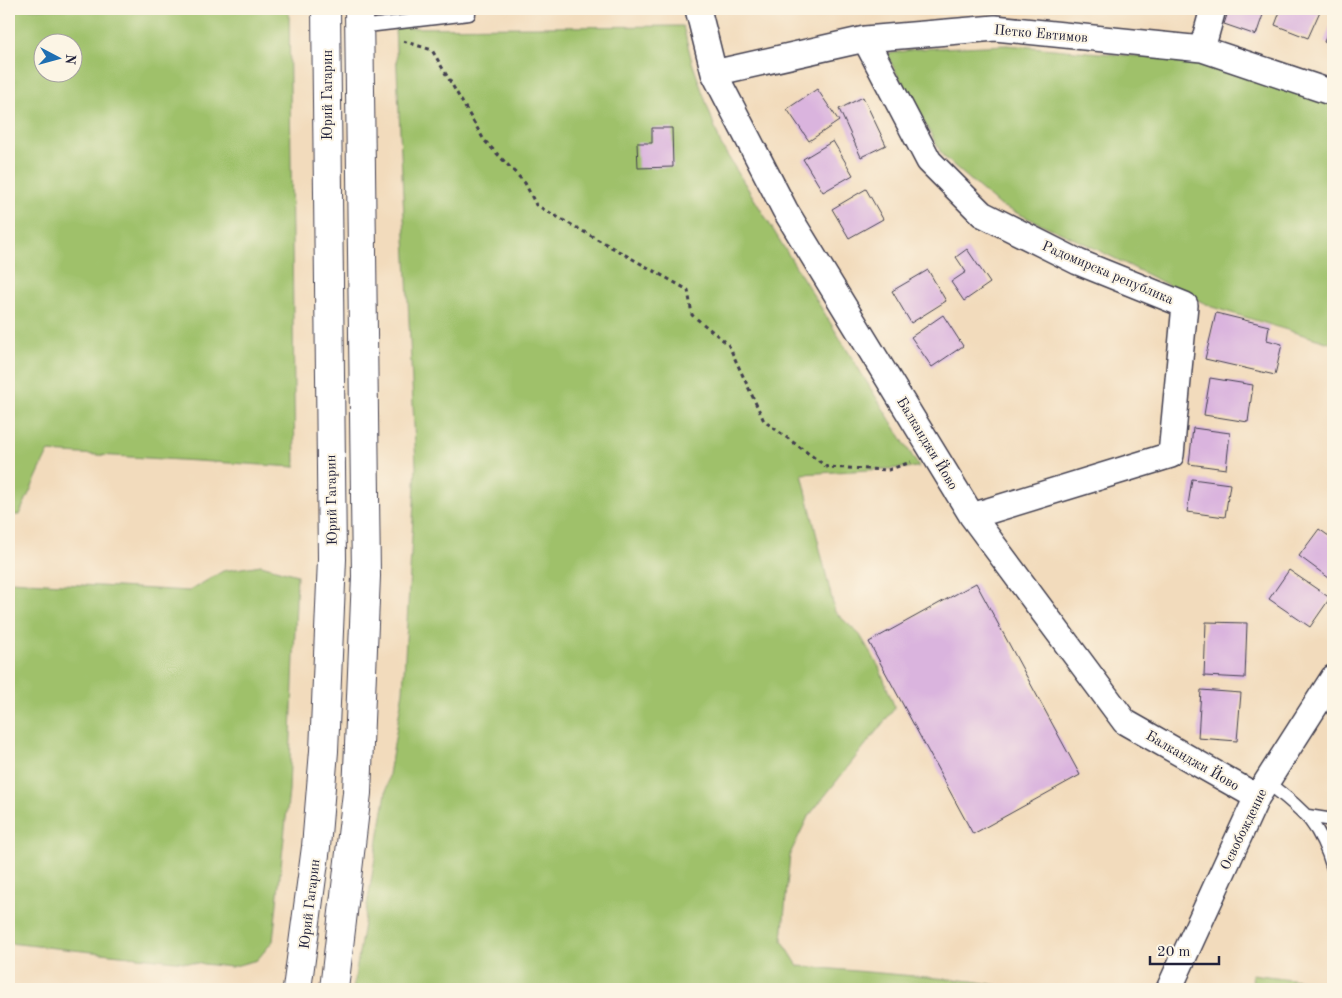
<svg xmlns="http://www.w3.org/2000/svg" width="1342" height="998" font-family="'Old Standard TT',serif">
  <style>
    .green { fill: #9fc16b; stroke: #607253; fill-rule: evenodd }
    .building { fill: #dab4de }
    .lines { fill: none; stroke-linecap: round; stroke-linejoin: round }
    .service-casing { stroke: #413e4e; stroke-width: 15 }
    .minor-casing { stroke: #413e4e; stroke-width: 28 }
    .tertiary-casing { stroke: #413e4e; stroke-width: 30 }
    .path { stroke: #413e4e; stroke-width: 3; stroke-dasharray: 4 4; stroke-linecap: butt }
    .service { stroke: #fff; stroke-width: 12 }
    .minor { stroke: #fff; stroke-width: 25 }
    .tertiary { stroke: #fff; stroke-width: 28 }
    .labels { text-anchor: middle; stroke-width: 4; stroke-linejoin: round; paint-order: stroke }
    .street-label { font-size: 14px; fill: #22223b; stroke: #fcf5e5 }
  </style>
  <rect width="100%" height="100%" fill="#fcf5e5"/>
  <filter id="ink" filterUnits="userSpaceOnUse"><feTurbulence type="fractalNoise" baseFrequency=".02" numOctaves="2"/><feDisplacementMap in="SourceGraphic" scale="10" xChannelSelector="R" yChannelSelector="G"/><feConvolveMatrix kernelMatrix="1 2 1 2 8 2 1 2 1" color-interpolation-filters="sRGB"/></filter>
  <filter id="wash" filterUnits="userSpaceOnUse"><feTurbulence type="fractalNoise" baseFrequency=".0096" numOctaves="4" result="noise"/><feDisplacementMap in="SourceGraphic" scale="20" xChannelSelector="R" yChannelSelector="G"/><feGaussianBlur stdDeviation="1.12" result="paint"/><feColorMatrix in="noise" values="0 0 0 0 0 0 0 0 0 0 0 0 0 0 0 0 0 1.4 0 .05"/><feComposite in="paint" operator="in"/></filter>
  <g filter="url(#wash)">
    <rect width="100%" height="100%" fill="#f2dbbc"/>
    <path class="green" d="M9,9H289L295,467L48,452L19,515H9ZM42,42H72V72H42Z
      M683,26L692,62L721,145L919,467L802,474L835,612L860,635L879,667L895,708L808,817L790,854L782,940L798,966L972,981L1019,989H353L403,691L416,467L395,28Z
      M1007,45L1193,61L1323,97L1333,103V344L1212,307L1092,247L999,205L943,156L886,54L917,49Z
      M261,565L297,575L289,791L273,941L257,960L231,967L9,943V581L189,591L223,571Z
      M1252,974L1322,983V989H1253Z"/>
    <g id="blocks">
      <path class="building" d="M1229,9H1265L1256,35L1224,24Z
        M1281,9H1321L1308,38L1275,25Z
        M1333,19V46L1324,42Z
        M817,89L839,121L809,141L787,109Z
        M863,97L886,145L861,157L839,109Z
        M652,128H672L673,167L638,168L637,143H652Z
        M833,141L853,175L823,192L803,159Z
        M866,189L883,219L849,238L832,209Z
        M967,249L990,283L964,301L951,282L966,272L956,257Z
        M928,270L946,301L911,323L892,291Z
        M1216,313L1269,326L1267,340L1282,344L1275,375L1205,359Z
        M943,315L963,346L932,367L911,337Z
        M1210,378L1253,385L1248,422L1204,415Z
        M1193,428L1230,433L1226,469L1189,464Z
        M1192,479L1230,484L1225,517L1187,512Z
        M1319,529L1333,539V581L1299,556Z
        M1289,570L1330,598L1310,627L1269,599Z
        M976,583L1080,775L973,834L869,642Z
        M1206,622L1247,623L1245,678L1204,676Z
        M1201,690L1241,693L1237,741L1198,738Z"/>
    </g>
  </g>
  <g filter="url(#ink)">
    <use href="#blocks" fill-opacity="0" stroke="#413e4e" stroke-width="1"/>
    <g class="lines">
      <defs>
        <path id="service" d="M359,27L469,14
          M1267,782C1303,811 1319,821 1333,868
          M1308,816L1333,820"/>
        <path id="minor" d="M698,9L714,73L785,210L972,516L1125,722L1257,797
          M865,39L929,161L982,214L1078,262L1185,305L1171,455L972,516
          M1202,49L1213,9
          M714,73L865,39L995,28L1202,49L1333,93
          M1169,989L1257,797L1333,678"/>
        <path id="tertiary" d="M297,989L316,847L324,751L332,559L326,9
          M334,989L357,793L366,576L359,9"/>
      </defs>
      <use href="#service" class="service-casing"/>
      <use href="#minor" class="minor-casing"/>
      <use href="#tertiary" class="tertiary-casing"/>
      <path class="path" d="M403,41L432,50L484,140L525,183L536,205L688,290L692,315L728,344L764,421L827,467L888,470L911,462"/>
      <use href="#service" class="service"/>
      <use href="#minor" class="minor"/>
      <use href="#tertiary" class="tertiary"/>
    </g>
  </g>
  <g class="labels">
    <g class="street-label">
      <text transform="translate(1041 33) rotate(5)" y="5">Петко Евтимов</text>
      <text transform="translate(327 95) rotate(-90)" y="5">Юрий Гагарин</text>
      <text transform="translate(1108 272) rotate(23)" y="5">Радомирска република</text>
      <text transform="translate(928 443) rotate(59)" y="5">Балканджи Йово</text>
      <text transform="translate(331 500) rotate(-91)" y="5">Юрий Гагарин</text>
      <text transform="translate(1193 760) rotate(30)" y="5">Балканджи Йово</text>
      <text transform="translate(1243 829) rotate(-64)" y="5">Освобождение</text>
      <text transform="translate(309 904) rotate(-83)" y="5">Юрий Гагарин</text>
    </g>
  </g>
  <rect width="1342" height="998" fill="none" stroke="#fcf5e5" stroke-width="30"/>
  <g transform="translate(58 58) rotate(96)"><circle r="24" fill="#fcf5e5" stroke="#a5a1a1"/>
  <path d="M0-4L9 19L0 12L-9 19Z" fill="#1f6fb2"/>
  <text y="-8" font-size="14" font-weight="bold" text-anchor="middle" fill="#22223b">N</text>
  </g>
  <path d="M1150 956v8h69v-8" fill="none" stroke="#22223b" stroke-width="2.5"/>
  <text x="1157" y="956" font-size="15" fill="#22223b" stroke="#fcf5e5" stroke-width="4" paint-order="stroke">20 m</text>
</svg>
